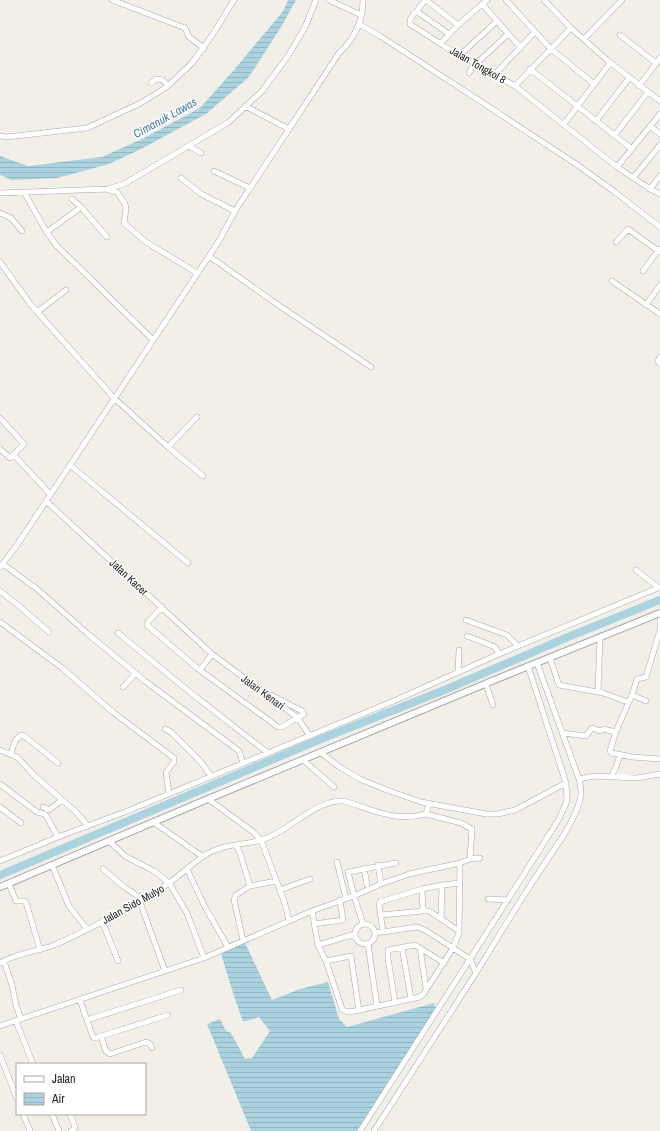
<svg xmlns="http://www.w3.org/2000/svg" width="660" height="1131" font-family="'Archivo Narrow',sans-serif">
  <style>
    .water { fill: url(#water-rules) }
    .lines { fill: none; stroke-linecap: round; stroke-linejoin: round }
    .river { stroke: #aad3df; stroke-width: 8 }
    .minor-casing { stroke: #a9a9a9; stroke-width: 6 }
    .tertiary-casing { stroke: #a9a9a9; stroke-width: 8 }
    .minor { stroke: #fff; stroke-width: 5 }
    .tertiary { stroke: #fff; stroke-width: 6 }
    .labels { text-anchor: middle; stroke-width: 3; stroke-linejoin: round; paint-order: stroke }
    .street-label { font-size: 11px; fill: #222; stroke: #fff }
    .water-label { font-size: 12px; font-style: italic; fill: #4a7aab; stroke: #fff }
  </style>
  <defs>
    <pattern id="water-rules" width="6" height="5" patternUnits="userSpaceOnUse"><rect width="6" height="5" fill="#aad3df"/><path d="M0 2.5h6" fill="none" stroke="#92b5bf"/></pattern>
  </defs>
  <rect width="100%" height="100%" fill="#f2efe9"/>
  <path class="water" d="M288,0H296L281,27L249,77L206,114L139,150L109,164L57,178L12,180L0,175V156L28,166L102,157L144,138L200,108L234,70L284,10Z
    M245,943L272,1000L300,989L328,982L339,1019L347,1027L434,1003L437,1010L358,1131H251L207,1024L220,1019L226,1031L231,1033L245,1059L252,1058L270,1031L259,1017L243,1022L234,996L221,954Z"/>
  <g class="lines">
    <path class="river" d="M0,875L321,739L447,689L568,637L660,600"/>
    <defs>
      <path id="minor" d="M112,0L185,28L189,37L204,48
        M329,0L361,15
        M426,0L458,25
        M506,0L550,48L594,84
        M544,0L571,28L607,60L660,101
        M482,4L497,21
        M416,12L425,0
        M359,24L380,36L428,67L576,164L615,192L660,227
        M449,34L419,13H414L410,20V24L444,46L515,86L617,167L650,189L660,176
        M620,35L656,63
        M584,39L622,0
        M441,43L458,25L487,0
        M460,55L497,21L521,48
        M476,64L508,34
        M530,69L632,149
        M469,73L475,63
        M495,74L535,32
        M151,83L156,79L163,80L168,86
        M515,86L571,28
        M639,86L660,58
        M245,106L289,129
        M596,121L629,78
        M564,124L610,63
        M650,126L660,134
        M0,136L7,137L87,128L141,103L168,86L192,63L213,34L234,0
        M614,136L648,92
        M189,146L201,153
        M617,167L660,114
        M214,171L250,188
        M181,178L201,194L235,211
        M633,178L660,145
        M650,189L660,194
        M109,190L117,192L125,204L126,209L124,223L146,242L197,273
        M24,192L46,231L56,245L153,340
        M0,193L108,189L124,184L229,122L262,91L288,56L305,27L316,0
        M72,199L81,207
        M0,213L11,218L22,231
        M47,232L81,207L107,237
        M616,242L628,229L660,252
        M209,256L281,307L371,367
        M0,262L31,305L114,398L168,447L203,476
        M643,271L659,249
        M612,281L660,314
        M646,305L660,285
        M37,312L66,290
        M660,357L658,361L660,364
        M0,418L24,444L10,458L0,449
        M168,447L197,417
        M14,455L50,494
        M70,465L188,563
        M46,501L212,654L298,718L309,735
        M3,564L37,589L88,634L145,681L239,751L243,763
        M0,567L15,548L219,241L235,211L339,53C354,40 363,21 363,0
        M636,570L658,587
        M0,591L18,605L49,632
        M162,607L148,622L147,625L197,668L278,727H282L304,714L302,711L271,695
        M466,620L507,635L518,646
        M660,620V630L646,677L637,679L632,695L616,731L610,751L612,753L632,757L660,759
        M0,622L61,667L114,713L174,758V762L166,772L169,794
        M118,633L191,693L268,753
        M467,636L495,647L499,654
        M550,658L559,685L603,693L628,702
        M200,670L212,654
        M458,672L459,650
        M486,684L493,705
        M123,687L136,673
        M598,692L600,638
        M632,695L646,701
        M165,729L171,732L200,761L211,776
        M563,733L586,736L592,728L600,731L604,729L615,732
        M0,750L17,757L36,777L76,812L88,826
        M320,752L341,768L360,779L384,789L421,802L486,814H498L515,810L566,783
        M11,754C13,747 15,736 23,735L58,763
        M303,760L334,787
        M611,777L616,767L620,755
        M579,779L594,776L637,778L660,774
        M0,784L37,812L45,814L58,837
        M208,799L252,831L261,840L284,901L289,920
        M0,807L21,823
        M43,807L49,810L62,800
        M426,814L461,823L472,829L470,859L460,863
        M153,822C170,833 185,845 202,856
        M109,841L125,856L154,871L169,883L187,913L204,958
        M236,845L240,853L250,886L276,881
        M470,859L480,858
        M0,861L58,837L130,810L396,700L499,654L660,587
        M337,862L346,899
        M52,865L69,906L87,929
        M378,865L381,884
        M364,868L367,885
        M103,869L123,886L143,900
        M187,869L205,907L228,947
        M9,884L16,901H24L26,902L40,950
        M442,885L460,883
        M422,889L423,911H429L441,919
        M280,890L310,879
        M488,899L508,900
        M140,902L165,971
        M312,911L354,896L363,924
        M381,915L423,911
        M102,921L118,961
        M314,924L343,920L340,900
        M355 934a10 10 0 1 1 20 0a10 10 0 1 1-20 0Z
        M383,932L379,904L380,902L422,889L442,885L441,919L459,931
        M243,940L234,900L236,895L250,886
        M368,944L377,1006
        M318,945L326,961L342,1009L345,1011L350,1012L420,997L424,993L453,948L459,933L460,863L409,874L381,884L354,896L348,872L396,863
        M402,947L411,999
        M420,948L426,988
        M4,961L12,985L16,1005L21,1019
        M326,961L351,956L359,1011
        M0,963C17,953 36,952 54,945C83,933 111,917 138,903C149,897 159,890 169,883C184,873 196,858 213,851C227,844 242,845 257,841C264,840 270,837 277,833C297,823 320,799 344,801C373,810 394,822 426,814L429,803
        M476,973C496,941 515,908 536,877C551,852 572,828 580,800C582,793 581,786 579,779L537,663
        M80,1000L87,1020L181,990
        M395,1003L388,958V950L415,945L444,963
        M87,1020L93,1037L95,1038L168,1015
        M16,1021L33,1064
        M0,1026L204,958L312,911L318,945L355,934
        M101,1036L106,1051L110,1054L146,1042L150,1044L152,1048
        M0,1055L17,1099
        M23,1114L30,1131
        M52,1114L59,1131
        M70,1114L75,1127L73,1130L71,1131
        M360,1131L470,959L425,930L417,927L375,933
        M374,1131L476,973L470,959L559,819L567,801L566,783L528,666"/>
      <path id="tertiary" d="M0,887L208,799L509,674L660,613"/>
    </defs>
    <use href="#minor" class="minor-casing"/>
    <use href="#tertiary" class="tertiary-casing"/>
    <use href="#minor" class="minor"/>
    <use href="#tertiary" class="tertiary"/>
  </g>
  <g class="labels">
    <g class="street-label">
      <text transform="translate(478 65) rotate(30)" y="4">Jalan Tongkol 8</text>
      <text transform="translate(129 577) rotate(43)" y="4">Jalan Kacer</text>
      <text transform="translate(263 692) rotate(36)" y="4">Jalan Kenari</text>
      <text transform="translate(133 904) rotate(-29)" y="4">Jalan Sido Mulyo</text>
    </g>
    <g class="water-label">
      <text transform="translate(165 118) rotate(-29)" y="4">Cimanuk Lawas</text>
    </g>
  </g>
  <rect x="16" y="1063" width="130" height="52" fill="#ffffff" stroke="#a7a7a7"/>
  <rect x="24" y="1076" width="20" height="6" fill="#ffffff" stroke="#a7a7a7"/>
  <text x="52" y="1083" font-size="12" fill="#222222">Jalan</text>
  <rect x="24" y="1093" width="20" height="12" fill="url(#water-rules)" stroke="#a7a7a7"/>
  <text x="52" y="1103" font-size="12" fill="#222222">Air</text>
</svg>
